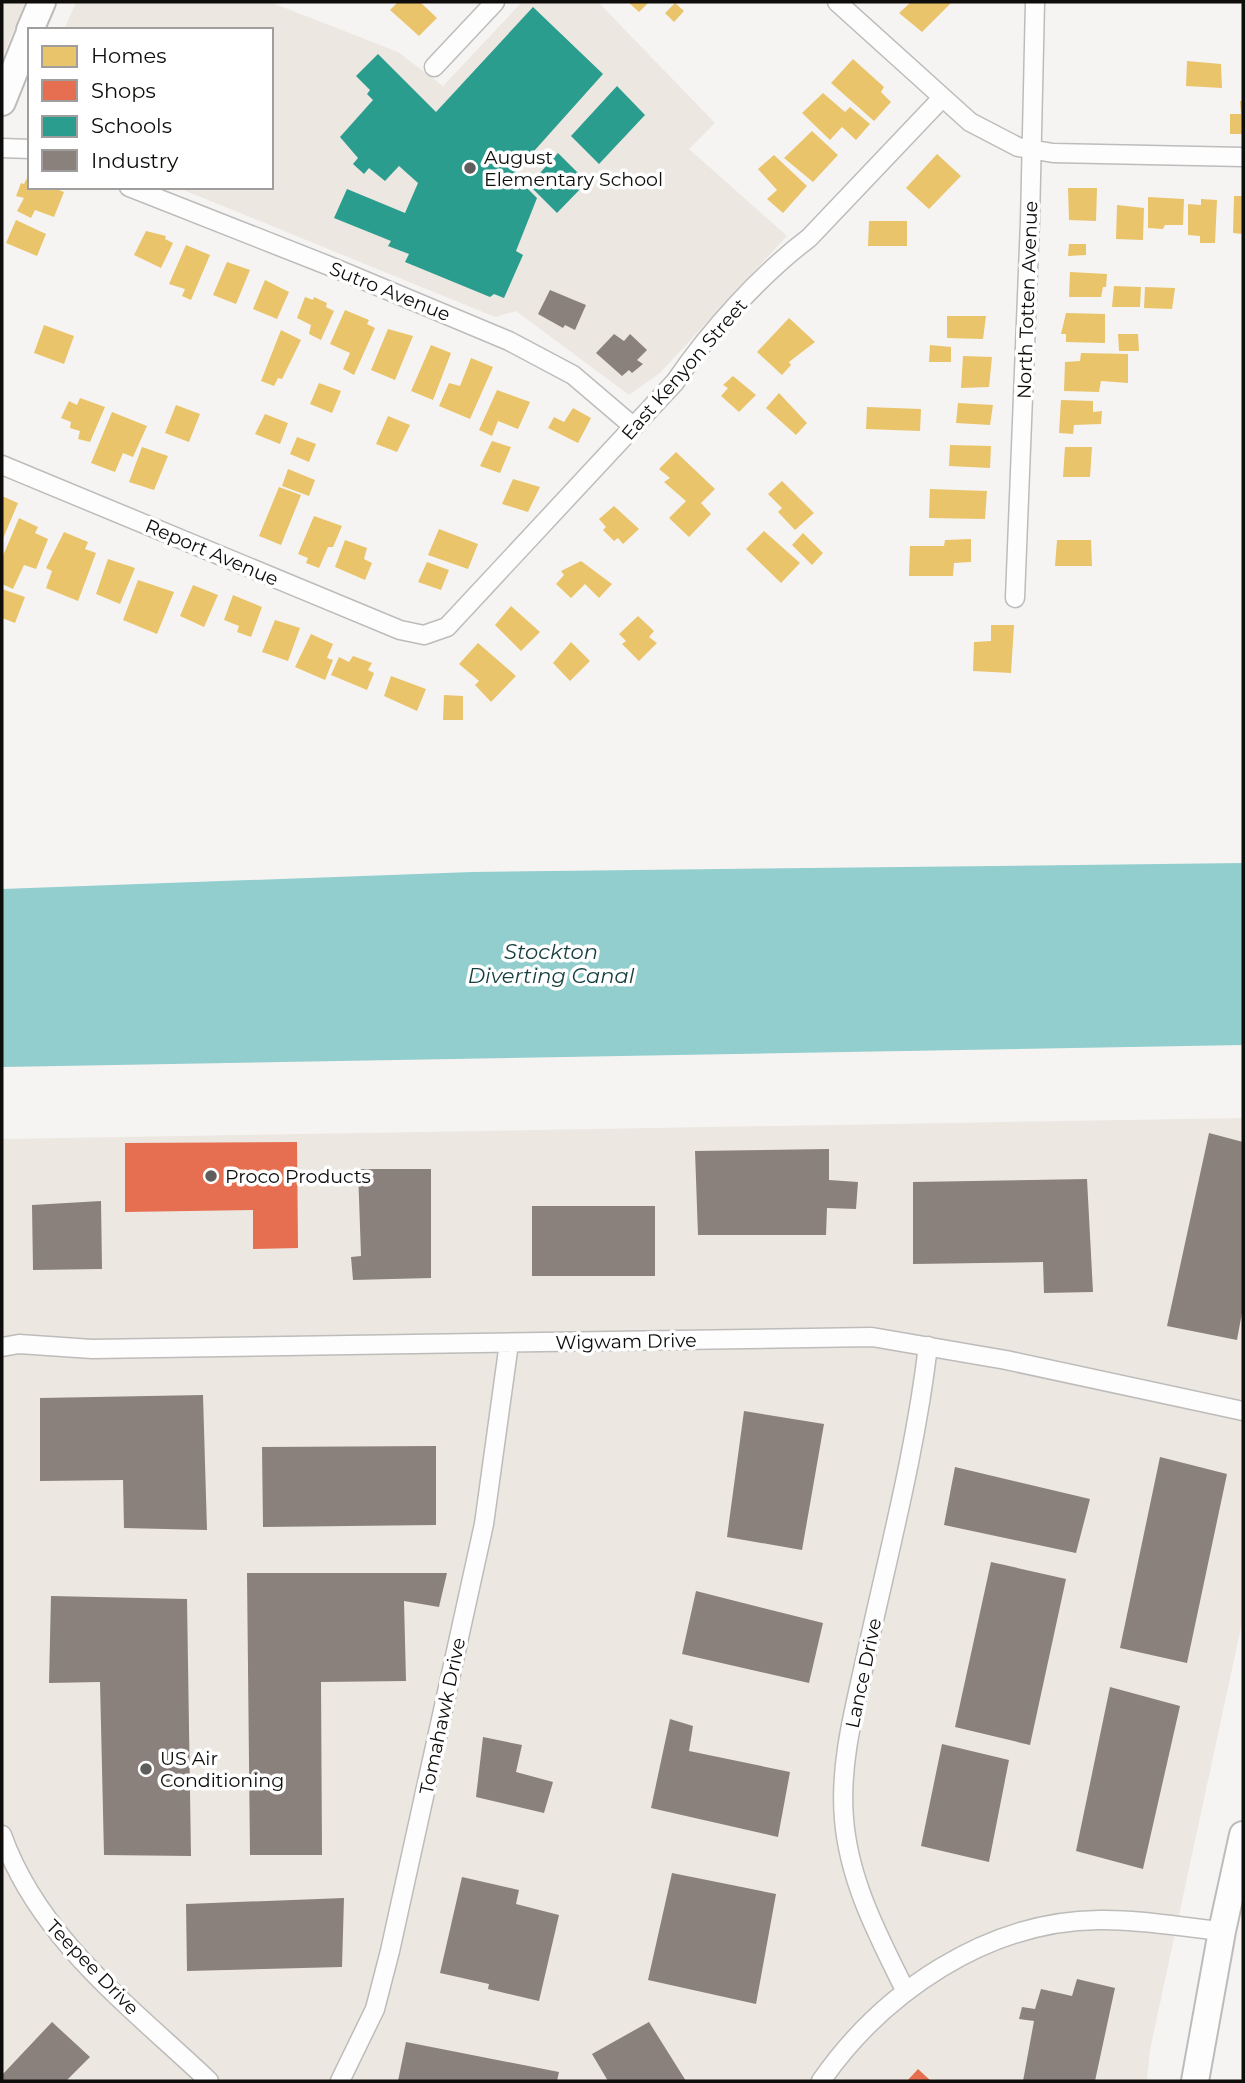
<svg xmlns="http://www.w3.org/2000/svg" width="1245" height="2083" font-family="Montserrat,sans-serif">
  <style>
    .built { fill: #ece7e0 }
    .water { fill: #91cecd }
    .homes { fill: #e9c46a }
    .shops { fill: #e76f51 }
    .schools { fill: #2a9d8f }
    .industry { fill: #8a817c }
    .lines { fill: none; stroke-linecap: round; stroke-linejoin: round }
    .street-casing { stroke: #bdbcba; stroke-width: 21 }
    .secondary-casing { stroke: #bdbcba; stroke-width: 30 }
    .street { stroke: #fefdfd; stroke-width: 18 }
    .secondary { stroke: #fefdfd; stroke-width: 26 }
    .poi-dot { fill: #5f5e5c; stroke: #fff; stroke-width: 2.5 }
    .labels { text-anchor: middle; stroke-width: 7; stroke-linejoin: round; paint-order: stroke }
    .poi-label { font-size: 19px; fill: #0e0d0b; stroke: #fff; text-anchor: start }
    .street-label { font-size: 19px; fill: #0e0d0b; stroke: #fff }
    .water-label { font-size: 21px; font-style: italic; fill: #153e3f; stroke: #fff }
  </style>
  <rect width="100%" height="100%" fill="#f6f4f2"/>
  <path class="built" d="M2,2H25L2,59Z
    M76,2H270L398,52L443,86L522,2H598L715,123L689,149L787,236L660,373L629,395L516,311L495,317L176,187H271V30H64Z
    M1243,1118V1618L1150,2050L1147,2081H2V1139Z"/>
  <path class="water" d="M1243,863V1045L2,1067V889L472,872Z"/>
  <path class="homes" d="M398,2H420L437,18L419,36L390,10Z
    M628,2H649L639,12Z
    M911,2H952L922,32L899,13Z
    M675,3L684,11L674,22L665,13Z
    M853,59L884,87L881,92L891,102L874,121L831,83Z
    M1187,61L1221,64L1222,88L1186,86Z
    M823,93L845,112L850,107L870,124L856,140L842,127L830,140L802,113Z
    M1240,101H1243V134H1230V114H1241Z
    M812,131L838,155L813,182L784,158Z
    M937,154L961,176L929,209L906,188Z
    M774,155L807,186L783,213L767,199L777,190L758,169Z
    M27,178L30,187H51L64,192L54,217L35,210L31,218L17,211L24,198L16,196L21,183L24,184Z
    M1068,188H1097L1096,221L1069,220Z
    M1234,196H1243V234L1233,233Z
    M1148,197L1184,199L1183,225H1165L1163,229L1148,228Z
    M1201,199L1217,200L1215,243H1200V236L1188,235V204L1201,205Z
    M1117,205L1144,208L1143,240L1116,239Z
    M16,220L46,234L37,256L6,243Z
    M869,221H907V246H868Z
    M146,231L166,236L165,239L173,243L161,268L134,255Z
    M1069,244H1086V255L1068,256Z
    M186,245L210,255L191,300L182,296L185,289L169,284Z
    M227,262L250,270L236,304L213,295Z
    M1070,272L1107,274L1106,287H1103L1101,297H1069Z
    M265,280L289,292L277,319L253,309Z
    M1114,286L1141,287L1140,307H1112Z
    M1145,287L1175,288L1172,309L1144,308Z
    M305,297L313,300L314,297L327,303L326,307L334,311L321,340L309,334L311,325L297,318Z
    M345,310L369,320L367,324L375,328L354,375L343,369L350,353L330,344Z
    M1066,313L1105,314V343L1066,342V334H1061Z
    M947,316H986L983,339L947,338Z
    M789,318L815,342L789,362L791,365L782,375L757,352Z
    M44,325L74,336L64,364L34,353Z
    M388,329L413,336L395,380L371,370Z
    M281,330L301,340L282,379L278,378L274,386L261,381Z
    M1118,334H1138L1139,351H1119Z
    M431,345L451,353L433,400L411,391Z
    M930,345L951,347V362H929Z
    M1081,353L1128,354V383L1101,381L1099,392L1064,391L1065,362L1080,361Z
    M963,356L992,357L989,387L961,388Z
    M471,358L493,367L470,419L439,406L449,383L460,386Z
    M733,376L756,395L739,412L721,396L728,388L723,385Z
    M319,383L341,391L332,413L310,404Z
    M497,390L530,402L518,429L498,421L492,436L479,430Z
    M779,393L807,423L796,435L766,408Z
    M80,398L105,407L90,442L78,439L80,431L70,428L71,422L61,418L69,401L77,405Z
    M1061,400L1093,401V412L1102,411L1101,424L1074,425L1073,434L1059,433Z
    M958,403L993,405L990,425L956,423Z
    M176,405L200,414L189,442L165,433Z
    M867,407L921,409L920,431L866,429Z
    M573,408L591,418L578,443L548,428L554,417L564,422Z
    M112,412L147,426L133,457L123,453L115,472L91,463Z
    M265,414L288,423L280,444L255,434Z
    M388,416L410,425L397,452L376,444Z
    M297,437L316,444L309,462L290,454Z
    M492,441L511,447L500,473L480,466Z
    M950,445L991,446L990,468L949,466Z
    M142,447L168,456L154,490L129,482Z
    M1065,447H1092L1090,477H1063Z
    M676,452L715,489L701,503L711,514L689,537L669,518L686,501L664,482L670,478L659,469Z
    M288,469L315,480L309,496L282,486Z
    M513,479L540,487L528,512L502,504Z
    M782,481L814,513L795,530L778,512L782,508L768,494Z
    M279,487L301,495L281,545L259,536Z
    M930,489L987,491L985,519L929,518Z
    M2,496L18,503L2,541Z
    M614,506L639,529L623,544L618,538L614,541L603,530L606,527L599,519Z
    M314,516L342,526L333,547H328L319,568L306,563L308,558L298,554Z
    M19,518L38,527L35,533L48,539L36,569L24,565L13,589L2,584V558Z
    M439,529L478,544L468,569L428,555Z
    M764,531L800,563L781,583L746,549Z
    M64,532L88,542L85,549L96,553L78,601L46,588L52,571L46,568Z
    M803,533L823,553L812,565L792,545Z
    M971,539V562L954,563L953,576H909L910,546H944L945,540Z
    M345,540L367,548L364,559L372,563L365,580L335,567Z
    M1057,540H1091L1092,566H1055Z
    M108,559L135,568L120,604L96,594Z
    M581,561L612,584L599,598L585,584L571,598L556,584L564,575L561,571Z
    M427,562L449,570L441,590L418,582Z
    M138,580L174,592L157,634L123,620Z
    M193,585L218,595L204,627L180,616Z
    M2,589L25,597L15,623L2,618Z
    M233,595L262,607L251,637L237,632L239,626L224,620Z
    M511,606L540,632L521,651L495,625Z
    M638,616L654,631L649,637L657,643L639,661L622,644L626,641L619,634Z
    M275,620L300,628L288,661L262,652Z
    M991,625H1014L1011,673L973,671L974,642L991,641Z
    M311,634L333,644L327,658L333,660L325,680L295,667Z
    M571,642L590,661L570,681L553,663Z
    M478,643L516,676L491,702L475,685L479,681L459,664Z
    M353,656L372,663L368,670L374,673L367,690L331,675L339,657L349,662Z
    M391,676L426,689L417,711L384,696Z
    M444,695L463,696V720H443Z"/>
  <path class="shops" d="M297,1142L298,1248L253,1249V1210L125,1212V1143Z
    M918,2069L931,2081H907Z"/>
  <path class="schools" d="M533,7L603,74L509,179L524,185L537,198L516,251L523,255L504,298L494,294L490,297L405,262L409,254L388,246L391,241L334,218L347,189L405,213L418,183L399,166L385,181L369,168L364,174L353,164L358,158L340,137L373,100L367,94L370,90L356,76L378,54L436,112Z
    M617,86L645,115L599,164L571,136Z
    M558,153L587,182L557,213L529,185Z"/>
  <path class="industry" d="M550,290L586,305L575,330L565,325L563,328L538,314Z
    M614,334L624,341L630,334L647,350L637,360L643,364L632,373L629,370L622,376L596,353Z
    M1209,1133L1243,1142V1307L1237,1340L1167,1326Z
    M829,1149V1180L858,1182L856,1209L827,1208L826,1235H698L695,1151Z
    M358,1169H431V1278L353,1280L351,1257L361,1256Z
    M1087,1179L1093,1292L1044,1293L1043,1262L913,1264V1182Z
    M101,1201L102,1269L33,1270L32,1205Z
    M532,1206H655V1276H532Z
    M203,1395L207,1530L124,1528L123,1480L40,1481V1398Z
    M744,1411L824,1424L802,1550L727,1537Z
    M436,1446V1525L263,1527L262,1447Z
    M1160,1457L1227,1474L1187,1663L1120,1648Z
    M955,1467L1090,1499L1076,1553L944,1525Z
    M991,1562L1066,1579L1030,1745L955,1727Z
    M247,1573H447L439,1607L404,1601L406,1681L321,1682L322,1855H250Z
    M696,1591L823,1623L809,1683L682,1654Z
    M51,1596L187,1599L191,1856L104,1855L100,1682L49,1683Z
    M1110,1687L1180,1706L1143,1869L1076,1851Z
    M670,1719L693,1726L689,1751L790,1772L778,1837L651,1808Z
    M483,1737L522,1745L516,1772L553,1782L544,1813L476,1797Z
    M942,1744L1009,1760L989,1862L921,1846Z
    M672,1873L776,1894L756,2004L648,1980Z
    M462,1877L519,1890L516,1904L559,1915L539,2001L488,1989L489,1984L440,1973Z
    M344,1898L342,1967L187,1971L186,1904Z
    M1077,1979L1115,1988L1095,2081H1023L1034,2021L1019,2019L1022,2007L1035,2009L1041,1989L1072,1996Z
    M52,2022L90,2057L66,2081H2V2075Z
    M649,2022L686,2081H608L592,2054Z
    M406,2042L559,2072L557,2081H398Z"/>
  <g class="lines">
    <defs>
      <path id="street" d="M837,2L970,122L1018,147L1053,153L1243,157
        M434,67L495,2
        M2,148L30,149
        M129,187L337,269L509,341L573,375L634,427
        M2,465L400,630L424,635L447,627L675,382C709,332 760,275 809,238L942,98
        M1015,598L1030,221L1035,2
        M2,1347L19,1344L92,1349L872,1337L1006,1360L1243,1411
        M2,1835C39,1939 131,2007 209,2081
        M906,1992C879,1937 849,1882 844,1819C839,1761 856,1704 868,1647C890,1547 916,1448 928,1346
        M340,2081L375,2009L390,1951L484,1524L509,1343
        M821,2081C883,1992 987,1921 1099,1920C1139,1919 1181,1927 1222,1931"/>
      <path id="secondary" d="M30,30L42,2
        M2,102L30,32
        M1195,2081L1222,1931L1243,1835"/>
    </defs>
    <use href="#street" class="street-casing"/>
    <use href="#secondary" class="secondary-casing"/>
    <use href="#street" class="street"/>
    <use href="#secondary" class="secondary"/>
  </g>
  <g class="poi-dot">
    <circle cx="470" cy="168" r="7"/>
    <circle cx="211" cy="1176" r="7"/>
    <circle cx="146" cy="1769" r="7"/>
  </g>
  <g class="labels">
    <g class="poi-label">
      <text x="484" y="164">August<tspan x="484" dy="22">Elementary School</tspan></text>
      <text x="225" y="1183">Proco Products</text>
      <text x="160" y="1765">US Air<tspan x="160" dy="22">Conditioning</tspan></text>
    </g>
    <g class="street-label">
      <text transform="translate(390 291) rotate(22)" y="7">Sutro Avenue</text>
      <text transform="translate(1027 300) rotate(-88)" y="7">North Totten Avenue</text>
      <text transform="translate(684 369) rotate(-49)" y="7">East Kenyon Street</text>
      <text transform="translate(212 552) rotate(23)" y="7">Report Avenue</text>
      <text transform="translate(626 1341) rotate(-1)" y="7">Wigwam Drive</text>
      <text transform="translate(863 1673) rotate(-78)" y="7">Lance Drive</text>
      <text transform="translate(442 1716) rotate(-78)" y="7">Tomahawk Drive</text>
      <text transform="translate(93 1967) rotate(46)" y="7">Teepee Drive</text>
    </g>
    <g class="water-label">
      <text x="551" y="959">Stockton<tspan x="551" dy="24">Diverting Canal</tspan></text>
    </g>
  </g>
  <rect width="1245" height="2083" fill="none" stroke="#0e0d0b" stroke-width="7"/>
  <rect x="28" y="28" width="245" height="161" fill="#ffffff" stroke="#9f9e9d" stroke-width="2"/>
  <rect x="42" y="46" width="35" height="21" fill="#e9c46a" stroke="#9f9e9d" stroke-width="2"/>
  <text x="91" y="63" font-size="21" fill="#0e0d0b">Homes</text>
  <rect x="42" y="80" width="35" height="21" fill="#e76f51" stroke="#9f9e9d" stroke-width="2"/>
  <text x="91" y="98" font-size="21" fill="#0e0d0b">Shops</text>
  <rect x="42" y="116" width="35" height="21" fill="#2a9d8f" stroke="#9f9e9d" stroke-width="2"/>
  <text x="91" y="133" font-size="21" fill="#0e0d0b">Schools</text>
  <rect x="42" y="150" width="35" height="21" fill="#8a817c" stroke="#9f9e9d" stroke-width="2"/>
  <text x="91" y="168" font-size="21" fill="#0e0d0b">Industry</text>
</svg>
